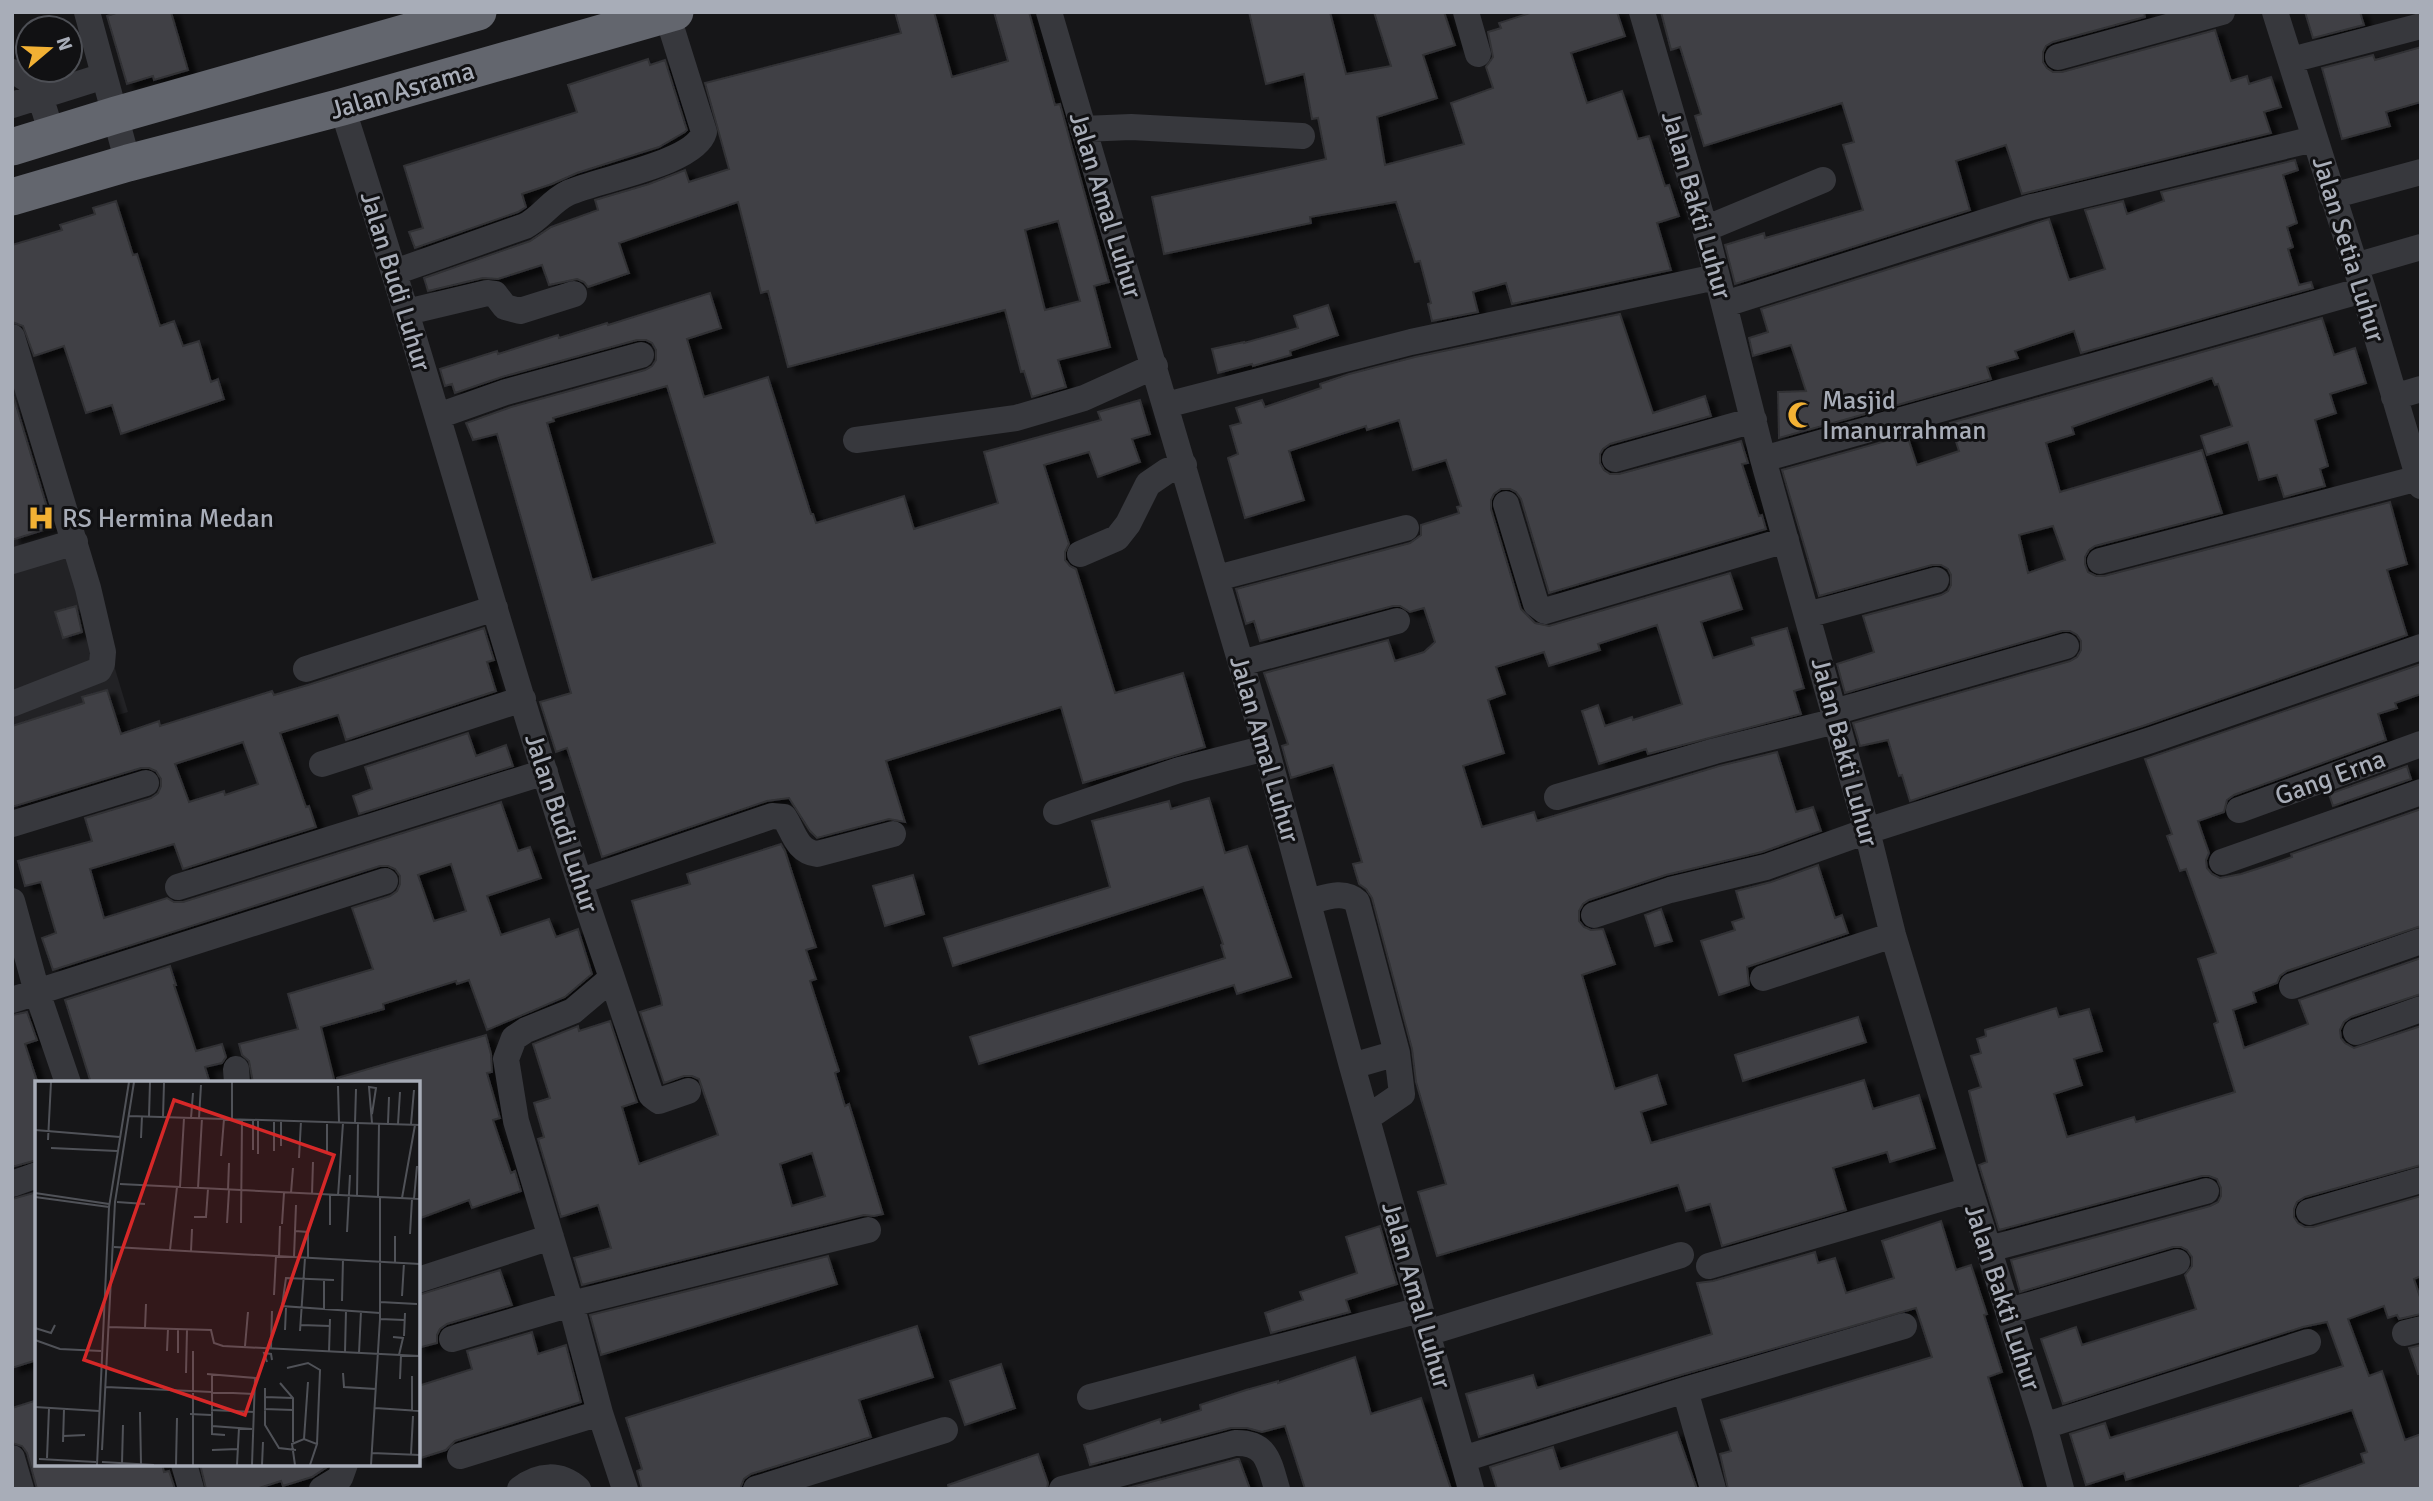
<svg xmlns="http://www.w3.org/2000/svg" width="2433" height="1501" font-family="Signika,sans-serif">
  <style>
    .built { fill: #222225 }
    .building { fill: #404145; stroke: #303034; stroke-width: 2; fill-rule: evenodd; filter: url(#shadow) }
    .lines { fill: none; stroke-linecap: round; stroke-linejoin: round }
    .minor { stroke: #37383d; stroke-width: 26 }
    .highway { stroke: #63666e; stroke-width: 37 }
    .labels { text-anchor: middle; stroke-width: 6; stroke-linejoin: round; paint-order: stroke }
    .street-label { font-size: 26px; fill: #a8adb8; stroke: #111113 }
    .poi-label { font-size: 26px; fill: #a8adb8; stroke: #111113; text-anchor: start }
    .inset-road { fill: none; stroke: #505258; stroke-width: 2 }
    .view { fill: #d62828; fill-opacity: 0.15; stroke: #d62828; stroke-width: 3.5 }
    .inset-edge { fill: none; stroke: #a8adb8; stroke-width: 3.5 }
  </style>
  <defs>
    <filter id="shadow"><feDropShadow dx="8" dy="4.5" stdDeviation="2" flood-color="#0009"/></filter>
  </defs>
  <rect width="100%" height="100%" fill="#161618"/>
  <path class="built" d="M12,325L128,712L12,747Z"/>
  <path class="building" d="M119,12H171L188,70L154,80L153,76L127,84L107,16Z
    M895,12H934L952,77L1008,61L994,12H1029L1055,105L1060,104L1109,282L1094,286L1110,347L1058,360L1066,387L1032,397L1024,371L1021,372L1005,310L788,367L768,291L761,293L738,202L619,243L629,273L588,287L584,282L577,279L549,285L542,265L498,279L483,278L428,291L424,278L530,241L551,227L598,210L595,200L649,184L685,170L689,182L729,169L705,83L901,33ZM1058,221L1080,301L1045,310L1025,230Z
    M1249,12H1330L1346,74L1391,66L1374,12H1444L1455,45L1423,55L1437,98L1377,117L1385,165L1464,144L1451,103L1493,88L1486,67L1493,57L1488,32L1501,28L1499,23L1533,12H1617L1625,36L1571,53L1587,103L1622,91L1638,139L1649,136L1665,186L1669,185L1679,216L1657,223L1671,270L1512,304L1506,283L1473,292L1478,312L1432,321L1428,304L1431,303L1420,261L1415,262L1396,202L1310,217L1311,223L1164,254L1152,197L1326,159L1318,118L1312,119L1304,74L1266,84Z
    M1661,12H2144L2145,17L2053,42L2046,46L2043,52V62L2047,68L2053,72H2062L2215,30L2231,81L2247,76L2249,84L2271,77L2281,107L2264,112L2271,133L2022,194L2006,145L1956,161L1970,210L1735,284L1725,245L1764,233L1765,238L1863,210L1843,145L1854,142L1842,103L1704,146L1695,116L1701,114L1680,47L1671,50Z
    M2305,12H2360L2364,25L2313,38Z
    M2421,47V102L2386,112L2390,126L2342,139L2322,68L2373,55L2375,60Z
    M648,59L650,65L665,60L687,130L685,132L659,147L577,173L552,184L522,194L526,207L518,212L415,248L409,232L423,228L404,166L577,112L568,85Z
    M2295,160L2298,170L2283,175L2297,223L2287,227L2293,247L2288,249L2299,285L2311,282L2313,288L2081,353L2074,331L2015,351L2018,358L1987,367L1991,379L1779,438L1778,392L1806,391L1791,345L1753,356L1749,338L1768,332L1761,309L2049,219L2069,280L2105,269L2085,210L2123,201L2127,214L2164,201L2161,192Z
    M116,201L133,255L137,254L160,326L174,321L183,346L199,341L211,382L218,379L224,399L121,434L112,405L86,413L64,346L34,356L23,326L12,322V245L62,230L60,225L95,214L93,208Z
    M710,293L721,328L687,339L704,397L768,377L811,514H813L816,523L904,496L914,529L998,503L984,452L1101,420L1098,412L1140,400L1150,434L1132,439L1140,462L1098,477L1089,452L1044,465L1069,544L1065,552V560L1070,566L1076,569L1115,693L1183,673L1205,747L1083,783L1061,707L886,761L905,822L889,819L817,838L810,831L789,798L767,801L602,857L567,748L556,752L540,702L571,693L497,434L473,440L466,423L511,407L645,370L652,366L656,360V350L652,343L646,340H637L502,377L455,393L452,384L445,386L440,369L497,351L498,354L558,335L559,338L607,323L608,325ZM667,386L715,543L592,580L547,423L554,421L553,418Z
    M1328,305L1338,335L1290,351L1291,355L1253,366L1252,364L1218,373L1212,349L1244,342V343L1298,328L1294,316Z
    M1620,314L1653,413L1705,396L1711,416L1610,444L1603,449L1600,454V463L1604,470L1610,474H1619L1741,441L1748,463L1742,464L1759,516L1762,515L1766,529L1549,593L1521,499L1516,492L1510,489H1501L1494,494L1491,500V509L1521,609L1535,623L1549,626L1730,573L1742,609L1701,622L1713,658L1754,645L1752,638L1787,628L1804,688L1794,691L1801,714L1648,754L1646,749L1599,764L1582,711L1598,705L1605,726L1632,717L1633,720L1682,704L1657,625L1598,644L1600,650L1549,666L1544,652L1496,667L1505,694L1488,700L1504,753L1463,766L1482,827L1534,812L1537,821L1719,766L1777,752L1796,812L1813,807L1821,831L1762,852L1666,875L1589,900L1583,904L1579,911V921L1584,927L1591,930L1603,929L1615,964L1582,975L1615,1089L1657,1075L1666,1104L1641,1112L1651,1143L1864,1080L1873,1109L1919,1095L1935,1148L1890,1162L1887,1152L1833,1168L1846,1210L1722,1246L1710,1204L1686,1211L1678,1185L1437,1256L1418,1192L1446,1184L1416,1082L1412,1049L1372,898L1366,889L1359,884L1353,864L1362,862L1333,765L1291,778L1282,746L1288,744L1264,673L1388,640L1395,661L1424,652L1435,642L1424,608L1410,612L1400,606H1393L1260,641L1254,621L1246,624L1236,589L1410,543L1421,535V525L1459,513L1457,507L1461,506L1446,460L1413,470L1399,420L1367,430L1366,426L1289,451L1304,500L1245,518L1228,458L1238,454L1230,426L1241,423L1236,408L1262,400L1265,407L1321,388L1320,384L1349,374L1415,357Z
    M2322,318L2334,355L2355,348L2366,383L2330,394L2336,413L2315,420L2328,466L2320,469L2325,486L2284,497L2277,475L2259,480L2248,442L2207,455L2201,436L2232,426L2218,384L2215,385L2212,378L2072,427L2074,434L2046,443L2060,492L2202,450L2222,513L2095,546L2089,550L2085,557V564L2088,572L2096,576H2104L2390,502L2407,564L2387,570L2407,635L2146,725L1910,801L1902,775L1899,776L1888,740L1860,746L1853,723L2070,661L2077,657L2081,650V641L2077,635L2070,631H2062L1845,693L1837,664L1874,652L1863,616L1941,595L1948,591L1951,585V575L1948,569L1941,565H1932L1819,596L1782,470L1907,435L1917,465L1959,451L1950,423ZM2053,526L2065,560L2028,573L2019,535Z
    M12,392L53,527L12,540Z
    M76,606L82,632L63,638L55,612Z
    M484,628L494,660L487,662L496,691L346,740L338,715L280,733L306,807L309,806L316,827L183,869L174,844L90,869L104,918L167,898L174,902H183L501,802L518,851L530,847L541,878L487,896L501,935L549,919L556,937L578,929L592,974L565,997L487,1030L469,980L457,984L456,981L383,1004L384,1009L321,1027L335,1083H253L249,1061L242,1055L239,1044L298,1029L288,994L373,969L352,908L390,896L397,891L400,884V876L395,869L388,866H380L53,970L42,938L56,933L41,882L25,886L18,861L92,841L85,818L151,798L158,793L161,786V779L156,771L149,768H141L12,807V726L84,703L82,697L107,690L121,734L159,721L160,726L272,691L274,695L311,684ZM243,742L258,784L225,795L224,791L189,802L175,764ZM451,864L466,911L434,921L418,875Z
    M2421,664V694L2395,703L2397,708L2378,714L2386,740L2234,795L2227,800L2224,812L2198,821L2209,853L2206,860L2207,868L2212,874L2220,878L2241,874L2275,863L2292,857L2291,854L2421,809V926L2287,971L2280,976L2277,983L2253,992L2256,1002L2233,1010L2244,1048L2308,1024L2299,1000L2421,958V994L2351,1017L2344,1022L2340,1030L2341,1038L2345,1043L2354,1048L2421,1026V1165L2305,1197L2297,1202L2294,1209V1217L2298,1223L2305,1227H2313L2421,1196V1276L2414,1279L2421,1300V1314L2399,1319L2397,1315L2388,1318L2384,1306L2348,1319L2369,1376L2382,1371L2405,1440L2421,1434V1489H2300V1486L2364,1463L2361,1454L2367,1452L2352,1410L2126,1480L2124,1473L2086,1485L2070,1434L2105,1423L2110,1438L2343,1366L2327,1322L2303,1327L2063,1404L2041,1339L2076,1327L2082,1345L2196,1309L2185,1275L2192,1266V1257L2187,1250L2181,1247H2173L2020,1292L2011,1260L2210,1206L2218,1202L2221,1196V1188L2217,1179L2209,1176H2202L1999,1230L1979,1165L1987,1162L1969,1091L1981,1087L1971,1056L1981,1053L1977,1039L1986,1036L1985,1030L2056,1008L2059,1017L2089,1009L2102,1051L2074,1059L2082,1085L2054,1094L2067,1137L2134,1117L2136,1122L2235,1092L2214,1024L2218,1022L2198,959L2216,953L2186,869L2180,871L2167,836L2172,834L2145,759Z
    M468,733L476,756L506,745L513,766L359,814L353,796L372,789L365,767Z
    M2407,766L2411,779L2333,806L2329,794Z
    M1209,798L1225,853L1247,846L1291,977L1237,994L1234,985L979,1064L970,1037L1225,958L1221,945L1223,944L1203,887L953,966L944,938L1110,887L1092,821L1169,801L1171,809Z
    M781,844L785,851L816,947L806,950L816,979L810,981L839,1071L835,1073L845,1106L849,1104L883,1214L874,1216L864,1215L582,1285L574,1258L611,1248L598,1205L561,1217L538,1139L544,1137L534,1103L550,1098L533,1044L578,1026L579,1031L610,1021L637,1102L622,1107L639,1164L718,1135L699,1079L692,1076H684L664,1083L640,1012L662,1005L661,999L632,901L690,884L687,874ZM812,1153L825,1196L792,1206L780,1164Z
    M1818,865L1835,918L1842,915L1848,933L1747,967L1749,985L1719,995L1701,941L1735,930L1732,922L1744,918L1736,891L1771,882Z
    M913,875L924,914L885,926L873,886Z
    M1661,909L1672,941L1655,946L1645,915Z
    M170,966L176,985H174L196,1051L222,1044L226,1057L222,1063L205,1067L210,1083H91L65,1000Z
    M27,1012L37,1040L25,1044L37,1081V1160L12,1167V1015Z
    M1858,1017L1866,1042L1743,1081L1735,1055Z
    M486,1035L491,1054L492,1072L487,1073L500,1118L493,1120L511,1173L515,1171L521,1191L472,1208L469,1200L418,1219V1083H338L337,1078Z
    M37,1192V1360L12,1368V1199Z
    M1941,1221L1956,1270L1971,1265L1987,1314L1984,1315L2002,1372L1988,1377L2023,1489H1728L1720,1454L1731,1451L1721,1420L1932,1357L1916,1308L1681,1375L1479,1437L1466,1394L1533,1375L1537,1388L1712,1334L1697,1283L1713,1281L1815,1252L1818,1263L1835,1258L1846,1293L1894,1278L1882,1241Z
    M1380,1226L1397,1284L1346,1300L1350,1312L1271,1333L1265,1313L1303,1300L1300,1292L1357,1273L1346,1237Z
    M828,1256L837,1284L601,1355L590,1315Z
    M500,1270L512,1305L447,1324L440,1329L437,1335V1343L418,1348V1295Z
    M917,1326L933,1377L859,1400L871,1437L751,1474L744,1479L740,1489H642L637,1471L642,1469L626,1418Z
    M532,1332L538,1354L566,1345L581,1402L455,1441L446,1450L418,1459V1386L472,1369L467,1351Z
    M2421,1345V1374H2418L2409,1348Z
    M1355,1357L1371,1414L1421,1398L1451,1489H1305L1285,1426L1262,1432L1247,1428H1231L1090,1465L1084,1445L1160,1419L1161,1423L1201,1410L1200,1405L1246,1390L1278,1381V1383Z
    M1001,1364L1015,1408L965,1425L950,1381Z
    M37,1400V1464H162L164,1472L169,1471L175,1489H37L27,1453L22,1446L12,1443V1408Z
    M1677,1432L1697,1489H1497L1490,1467L1553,1447L1560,1469Z
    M1038,1454L1048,1483L1047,1489H949L948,1485Z
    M1237,1459H1239L1250,1489H1124Z
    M200,1464H328L327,1467L312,1477L283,1486L281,1481L256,1489H206Z"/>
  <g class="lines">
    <path class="minor" d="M87,12L128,163
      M1049,12L1266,748L1352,1066L1471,1489
      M1466,12L1478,54
      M1642,12L1705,229L1763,459L1867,831L1893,935L1970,1190L2044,1426L2061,1489
      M2275,12L2363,290L2421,486
      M2058,57L2222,12
      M2291,60L2421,26
      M12,72C40,78 44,111 52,135
      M12,105L104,76
      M342,107C436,396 513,691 612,978L573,1011L526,1030L514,1038L506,1059L516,1121L571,1304L600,1413L625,1489
      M1083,129L1131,127L1302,136
      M2332,196L2421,172
      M1705,229L1823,180
      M2355,266L2421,247
      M395,272L525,226C541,218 551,201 568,193C598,179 695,164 704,132L667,14
      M1725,304L2032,207L2314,139
      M407,312L487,293L495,294L505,307L520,311L574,294
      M12,337L88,588L103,652L102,664L99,670L12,704
      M2394,397L2421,389
      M1166,405L1411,342L1716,277
      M438,416L506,392L641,355
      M856,440L1016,418L1084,398L1155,366
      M1615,459L1754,420
      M1763,459L2363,290
      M1506,504L1536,604L1545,611L1786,540
      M1080,554L1117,538L1128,524L1148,484L1167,471L1184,465
      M12,561L75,542
      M2100,561L2419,478
      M1217,578L1406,528
      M1807,615L1936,580
      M1241,663L1397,621
      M306,669L495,608
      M1834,712L2066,646
      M322,764L523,699
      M1557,797L1715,751L1836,721
      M2239,810L2421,744
      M1056,812L1179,770L1266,748
      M12,824L146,783
      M2222,862L2421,792
      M581,881L772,816L784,817C794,832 796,851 817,854L893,834
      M178,887L545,772
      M12,901L37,992L68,1083
      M1308,902C1324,898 1344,889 1357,902L1397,1053L1402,1094L1367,1118
      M1594,915L1670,890L1766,867L1867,831L2151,740L2421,647
      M612,978L651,1095L659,1101L688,1091
      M1763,978L1893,935
      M2292,986L2421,941
      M12,1000L385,881
      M2356,1032L2421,1009
      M1352,1066L1397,1053
      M236,1069L237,1083
      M12,1184L37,1175
      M2309,1212L2421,1180
      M1989,1249L2206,1191
      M1709,1266L1970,1190
      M418,1280L551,1237
      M2009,1311L2177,1262
      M1427,1333L1681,1255
      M2405,1333L2421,1329
      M452,1339L571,1304L868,1230
      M1685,1390L1713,1489
      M1090,1397L1420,1310
      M2044,1426L2308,1342
      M460,1456L600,1413
      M12,1458L21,1489
      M1463,1459L1685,1390L1904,1326
      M184,1464L191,1489
      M322,1489L340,1478L345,1464
      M520,1489C539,1474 560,1473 578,1489
      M756,1489L945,1430
      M1062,1489L1235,1443C1267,1442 1269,1462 1277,1489"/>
    <path class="highway" d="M12,147L116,115L478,12
      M12,197L128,163L342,107L675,12"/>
  </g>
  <defs>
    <symbol id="mosque-bare" viewBox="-9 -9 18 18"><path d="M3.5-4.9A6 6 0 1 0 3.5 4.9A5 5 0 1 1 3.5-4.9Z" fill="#f2b134" stroke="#111113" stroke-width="2.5" paint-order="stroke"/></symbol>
    <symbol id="hospital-bare" viewBox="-9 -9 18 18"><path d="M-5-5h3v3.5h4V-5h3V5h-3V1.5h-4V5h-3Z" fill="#f2b134" stroke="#111113" stroke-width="2.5" paint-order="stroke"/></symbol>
  </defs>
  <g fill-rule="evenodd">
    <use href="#mosque-bare" x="1782" y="396" width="38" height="38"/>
    <use href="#hospital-bare" x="22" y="499" width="38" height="38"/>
  </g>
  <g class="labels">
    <g class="street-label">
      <text transform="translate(402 90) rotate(-16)" y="9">Jalan Asrama</text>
      <text transform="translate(1106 205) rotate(73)" y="9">Jalan Amal Luhur</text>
      <text transform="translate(1697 205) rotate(74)" y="9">Jalan Bakti Luhur</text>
      <text transform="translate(2349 249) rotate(73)" y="9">Jalan Setia Luhur</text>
      <text transform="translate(396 281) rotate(73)" y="9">Jalan Budi Luhur</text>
      <text transform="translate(1265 749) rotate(74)" y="9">Jalan Amal Luhur</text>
      <text transform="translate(1845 752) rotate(75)" y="9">Jalan Bakti Luhur</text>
      <text transform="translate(2330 777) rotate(-20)" y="9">Gang Erna</text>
      <text transform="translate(562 823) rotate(72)" y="9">Jalan Budi Luhur</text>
      <text transform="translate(1417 1295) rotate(74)" y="9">Jalan Amal Luhur</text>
      <text transform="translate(2003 1297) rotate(72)" y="9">Jalan Bakti Luhur</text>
    </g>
    <g class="poi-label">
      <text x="1822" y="409">Masjid<tspan x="1822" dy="30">Imanurrahman</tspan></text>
      <text x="62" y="527">RS Hermina Medan</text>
    </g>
  </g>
  <g transform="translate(35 1081)">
    <rect width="385" height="385" fill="#161618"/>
    <path class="inset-road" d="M197,1V38M303,5L304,41M337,33L341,7L334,6L337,42M94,35L385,44M114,35L115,1M128,36L129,2M156,37L158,12M164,37L166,4M218,39V69M239,39V70M223,40V73M246,40V65M320,42L321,8M353,42L354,16M363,43L365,11M376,43L379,9M0,49L85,56M106,57L107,35M13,59L16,1M16,67L82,70M292,71V41M186,75L189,38M264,77L266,40M85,103L385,118M145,106L149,37M163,107L167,37M193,109L194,82M0,112L74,123M256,112L258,87M277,113L278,81M303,115L308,42M322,115L323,42M0,116L74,126M343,116L344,42M367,117L380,44M379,118L382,85M82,121L110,123M159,136H171L173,108M192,142L194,109M206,142L207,39M247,143L249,112M295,144V114M260,150L273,151V177M312,151L315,94M375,153L377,118M79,166L385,183M135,169L142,106M156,170L157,148M244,175L245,145M259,176L261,124M360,181V155M299,199L251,197L247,225L345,232M239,214L241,175M367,215L369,182M307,220L308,178M345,221L382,223M289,228V198M345,238L369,239M266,244L295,245M73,246L176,249L179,262L188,265L385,275M0,247L16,252L20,244M110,247L111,223M250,249L251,227M265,250L270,177M369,255L370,232M358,256L368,257L364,274M0,259L25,268L66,270M210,265L213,231M236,267L237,230M132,270L133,248M158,270V384M294,271L295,238M310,271L311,229M143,272V248M324,272L326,230M384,274L385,245M232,281L229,272L236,273L237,279M252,287L273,282L285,289L282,363M151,292L152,249M308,292L309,306L341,308M172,293L220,297L217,384M177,294V353L190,354M377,295V329M365,298L366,274M245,302L258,317V361M71,306L219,313M230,307V344L244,367L261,369M230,316L258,317M0,326L64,330M340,327L385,330M229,328L258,329M176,329L219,331M105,331L106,383M155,333L176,334M177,345L217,348M28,355L50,354M269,358L273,301M28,361L29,328M67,369L80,121L99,1M177,369L203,368M337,372L385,374M376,373L378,335M12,377L14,327M4,378L61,381M67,381L119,384M87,382L88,344M62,384L74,126L94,1M141,384L142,337M202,384L204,347M227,384L228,361M260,384L257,363L269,358L282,363L275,384M336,384L345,238V116"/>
    <path class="view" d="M139,19L299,74L210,334L49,279Z"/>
    <rect width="385" height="385" class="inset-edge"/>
  </g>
  <rect width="2433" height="1501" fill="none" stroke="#a8adb8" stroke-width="28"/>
  <g transform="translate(49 49) rotate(71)"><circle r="33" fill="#111113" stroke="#4d4f55" stroke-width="2"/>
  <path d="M0-5L12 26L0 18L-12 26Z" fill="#f2b134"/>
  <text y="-10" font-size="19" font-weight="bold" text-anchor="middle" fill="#a8adb8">N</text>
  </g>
</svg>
